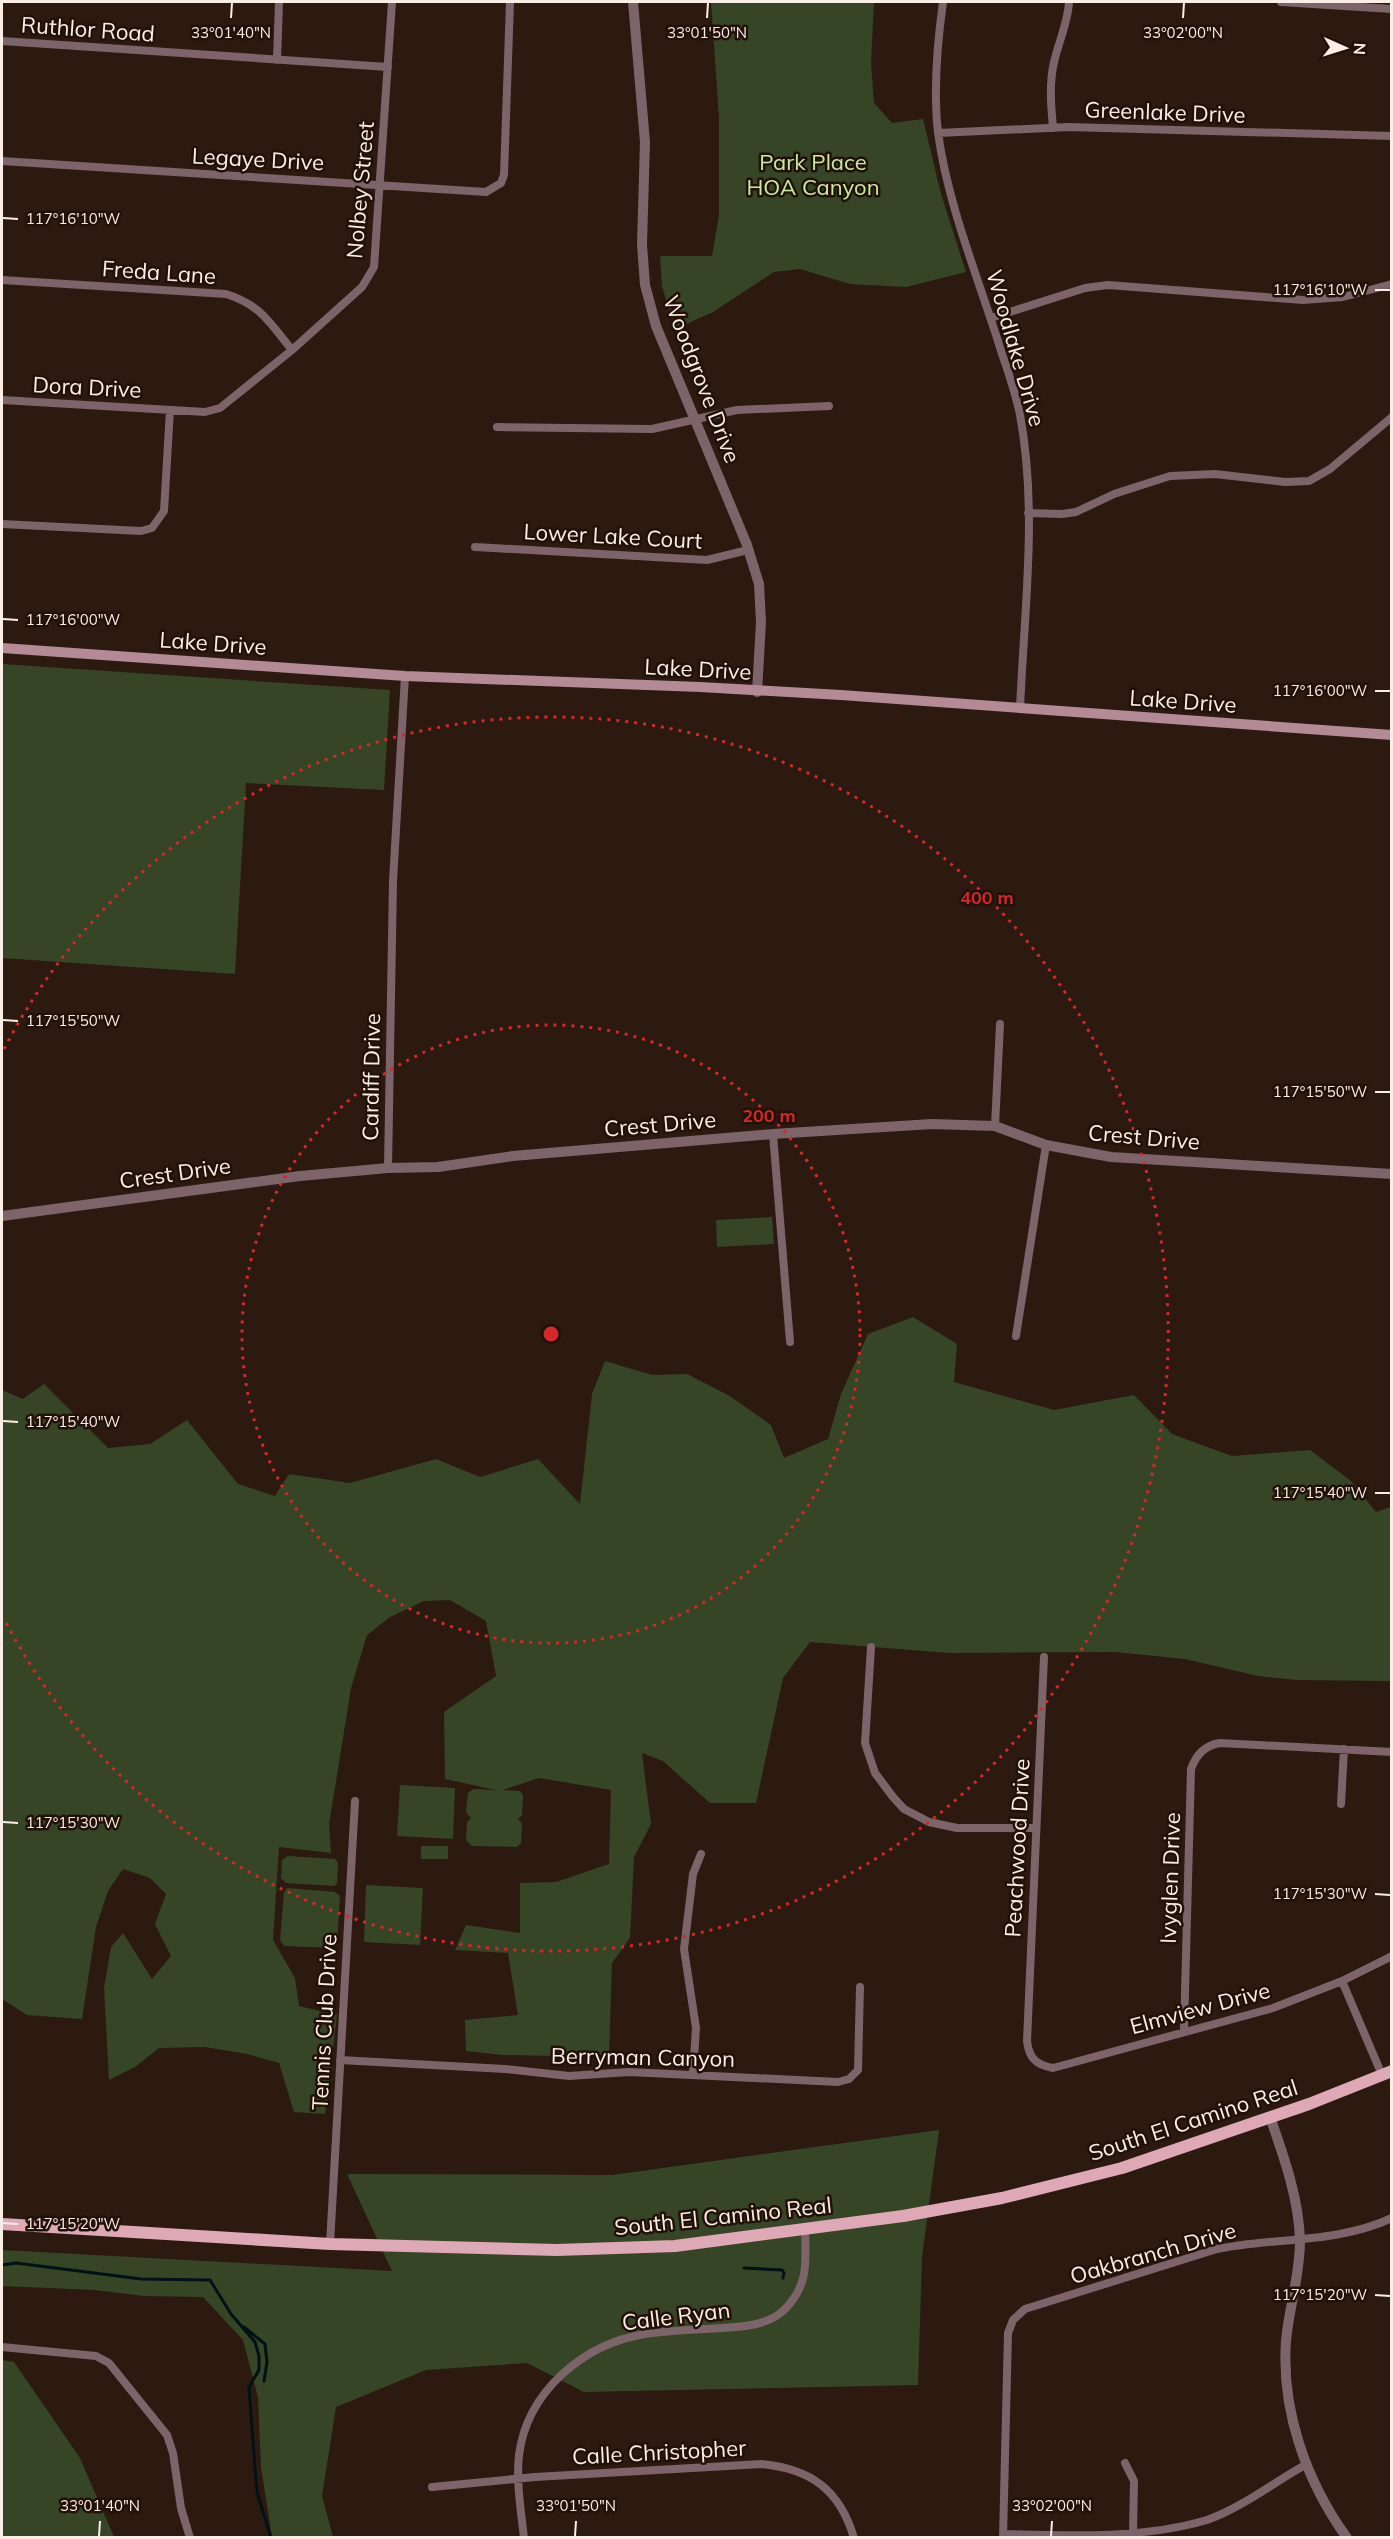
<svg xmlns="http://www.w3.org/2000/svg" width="1393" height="2539" font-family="Mulish,sans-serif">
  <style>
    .green { fill: #364525 }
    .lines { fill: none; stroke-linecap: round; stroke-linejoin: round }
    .stream { stroke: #001217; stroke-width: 3 }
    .minor { stroke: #7d636a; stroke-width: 8 }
    .tertiary { stroke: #7d636a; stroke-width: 10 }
    .secondary { stroke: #b38a95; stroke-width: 10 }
    .primary { stroke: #dea8b7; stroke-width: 12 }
    .ticks { fill: none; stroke: #fbeee7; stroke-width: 2 }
    .ring { fill: none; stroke: #d62828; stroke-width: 3; stroke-dasharray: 3 6 }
    .labels { text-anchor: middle; stroke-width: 5; stroke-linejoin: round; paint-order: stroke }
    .street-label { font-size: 22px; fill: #fbeee7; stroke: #221108 }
    .park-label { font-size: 22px; fill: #c7eb9f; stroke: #221108 }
    .ticks-label { font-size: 15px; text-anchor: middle; fill: #fbeee7; stroke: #221108; stroke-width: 5; stroke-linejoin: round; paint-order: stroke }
    .centre { fill: #d62828; stroke: #221108; stroke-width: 3 }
    .ring-label { font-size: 18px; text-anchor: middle; font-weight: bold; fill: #d62828; stroke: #221108; stroke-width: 5; stroke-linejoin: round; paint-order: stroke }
  </style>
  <rect width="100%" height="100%" fill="#2c1a11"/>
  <path class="green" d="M711,2H874L871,63L874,103L892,123L923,119L941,194L966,272L906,287L850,284L800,269L774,272L713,312L675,329L662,286L660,256H712L719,215V118Z
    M2,664L390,690L384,790L246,783L235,974L2,958Z
    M772,1217L774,1244L717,1247L716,1220Z
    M913,1317L957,1344L954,1382L1054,1410L1134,1395L1172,1434L1232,1456L1310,1450L1351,1481L1376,1512L1391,1507V1681L1297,1680L1258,1676L1185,1659L1115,1652L949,1653L810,1642L783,1678L756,1803H710L663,1761L642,1753L651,1824L634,1857L630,1938L612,1963L609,2057L503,2055L466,2051L465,2020L518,2015L508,1953L455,1950L466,1925L520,1933V1883L556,1882L609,1864L611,1790L539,1778L503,1790L520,1791L523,1795L522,1815L518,1819L522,1824L521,1843L517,1847L472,1846L466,1840L467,1822L471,1818L466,1812L468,1793L473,1789L496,1790L445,1779L444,1712L496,1676L486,1621L450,1600L424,1601L390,1617L367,1635L351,1688L339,1763L329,1824L331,1853L279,1847L273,1940L295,1978L299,2006L337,2015L325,2114L294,2112L279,2063L247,2054L205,2047L159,2048L135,2067L109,2080L104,1988L111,1947L123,1933L152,1979L171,1956L155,1924L166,1894L150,1878L123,1869L108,1891L96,1927L82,2019L27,2015L2,1999V1390L23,1399L44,1384L108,1448L150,1444L187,1420L238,1484L275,1496L289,1474L350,1483L436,1459L480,1477L538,1459L580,1504L592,1394L605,1361L652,1375L687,1374L728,1395L771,1425L784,1458L828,1439L841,1394L868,1334Z
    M400,1785L455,1788L453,1839L397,1836Z
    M421,1846H448V1859H421Z
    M288,1856L335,1859L338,1863L337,1883L334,1886L286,1883L281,1878L282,1860Z
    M366,1885L423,1888L420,1945L364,1942Z
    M287,1888L335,1892L340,1896L337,1944L332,1948L284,1946L280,1940L284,1893Z
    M939,2130L922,2257L918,2385L584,2392L527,2363L426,2370L336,2407L322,2496L333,2537H272L261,2467L258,2397L243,2340L203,2297L144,2296L95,2290L2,2286V2250L392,2271L347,2174L612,2175Z
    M2,2360L14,2362L80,2458L114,2537H2Z"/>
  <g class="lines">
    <path class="stream" d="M2,2265L16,2263L141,2279L210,2280L231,2314L255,2342L259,2356V2370L249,2387L254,2455L257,2492L271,2538
      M744,2268L782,2270L784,2273L783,2278
      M244,2327L265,2344L267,2362L264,2381"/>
    <path class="minor" d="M943,2C937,45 933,89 938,132C947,204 981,285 1002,354C1009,374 1016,395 1020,415C1038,511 1024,612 1020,709
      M1281,2L1392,9
      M2,41L388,67
      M277,60L279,2
      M1053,128C1051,106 1049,84 1054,62C1059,41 1068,22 1069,2
      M938,133L1069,127L1392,136
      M2,161L486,192L501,183L504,175L510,2
      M2,280L226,294C261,305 270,323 292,350
      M991,318L1085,288L1108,285L1303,300L1343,297L1392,284
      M2,400L205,412L220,408L292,350L362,287L374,267L392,2
      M497,427L652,429L737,410L829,406
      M1028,513L1062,514L1076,512L1114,494L1170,476L1215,474L1285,482L1309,481L1330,469L1392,417
      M2,524L141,531L152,528L164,511L170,410
      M475,547L707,560L748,550
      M995,1126L1000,1024
      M773,1134L790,1342
      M388,1168L393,881L405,676
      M1016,1336L1046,1145
      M871,1647L865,1743L875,1773L893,1797L904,1809L929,1822L957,1828H1036
      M1044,1657L1027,2041C1029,2058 1036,2065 1053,2068L1273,2008L1342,1981L1392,1956
      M1341,1804L1344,1749
      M1342,1981L1382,2075
      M1184,2030L1191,1769C1196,1755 1205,1745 1220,1743L1392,1752
      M340,2060L505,2069L569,2076L629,2072L838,2082L849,2079L858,2070L860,1987
      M693,2074L696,2028L684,1949L693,1874L701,1854
      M330,2244L355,1801
      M2,2347L96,2356L109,2363L167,2435L173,2453L181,2508L190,2538
      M1125,2463L1134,2481L1133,2534
      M432,2487L535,2477L762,2464C811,2469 840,2490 854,2538
      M1004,2534C1071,2536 1142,2539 1207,2520C1243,2507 1274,2482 1307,2464
      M524,2538C521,2511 516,2482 519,2455C527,2392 583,2344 645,2334C664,2331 685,2330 704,2329C729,2327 763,2329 783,2311C809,2286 806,2263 805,2230
      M1003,2538L1008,2333L1013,2320L1025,2309L1217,2249C1275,2237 1336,2244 1392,2218"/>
    <path class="tertiary" d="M633,2L645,142L642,244L645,285L656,326L747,545L759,584L761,622L757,692
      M2,1216L300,1176L388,1168L438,1167L513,1156L773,1134L932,1124L995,1126L1046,1145L1111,1157L1392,1174
      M1270,2117C1284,2157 1299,2199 1300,2241C1300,2276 1289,2307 1286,2341C1281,2410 1306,2481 1347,2538"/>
    <path class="secondary" d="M2,648L405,676L700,687L841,695L1392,735"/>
    <path class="primary" d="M2,2224L330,2244L557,2250L675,2246L903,2216L1002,2198L1122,2168L1309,2104L1392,2071"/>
  </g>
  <path class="ticks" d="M231,18L232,3M707,18L708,3M1183,18L1184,3M3,218L18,219M1375,290H1390M3,619L18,620M1375,691H1390M3,1020L18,1021M1375,1092H1390M3,1421L18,1422M1375,1493H1390M3,1822L18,1823M1375,1894L1390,1895M3,2223L18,2224M1375,2295L1390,2296M99,2536L100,2521M575,2536L576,2521M1051,2536L1052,2521"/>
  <g class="ring">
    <circle cx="551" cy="1334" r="309"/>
    <path d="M4 1049A617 617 0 1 1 4 1619"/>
  </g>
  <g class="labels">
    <g class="street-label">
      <text transform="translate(88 29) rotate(4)" y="8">Ruthlor Road</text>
      <text transform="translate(1165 112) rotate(2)" y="8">Greenlake Drive</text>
      <text transform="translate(258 159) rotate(3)" y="8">Legaye Drive</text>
      <text transform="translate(360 190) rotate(-85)" y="8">Nolbey Street</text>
      <text transform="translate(159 272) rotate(4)" y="8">Freda Lane</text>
      <text transform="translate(1016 348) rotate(74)" y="8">Woodlake Drive</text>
      <text transform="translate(702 379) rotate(69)" y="8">Woodgrove Drive</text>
      <text transform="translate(87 387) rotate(3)" y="8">Dora Drive</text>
      <text transform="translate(613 536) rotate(3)" y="8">Lower Lake Court</text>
      <text transform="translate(213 643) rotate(4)" y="8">Lake Drive</text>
      <text transform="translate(698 669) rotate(3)" y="8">Lake Drive</text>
      <text transform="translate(1183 701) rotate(4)" y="8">Lake Drive</text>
      <text transform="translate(371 1077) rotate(-89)" y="8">Cardiff Drive</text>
      <text transform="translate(660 1124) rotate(-5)" y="8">Crest Drive</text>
      <text transform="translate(1144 1137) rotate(5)" y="8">Crest Drive</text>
      <text transform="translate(175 1173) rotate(-8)" y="8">Crest Drive</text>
      <text transform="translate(1017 1848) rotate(-87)" y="8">Peachwood Drive</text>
      <text transform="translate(1170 1878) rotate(-88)" y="8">Ivyglen Drive</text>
      <text transform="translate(1200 2008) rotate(-15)" y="8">Elmview Drive</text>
      <text transform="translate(324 2022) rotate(-87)" y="8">Tennis Club Drive</text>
      <text transform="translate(643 2057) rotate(1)" y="8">Berryman Canyon</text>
      <text transform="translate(1193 2120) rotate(-18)" y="8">South El Camino Real</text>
      <text transform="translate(723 2216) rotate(-6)" y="8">South El Camino Real</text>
      <text transform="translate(1153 2253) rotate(-16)" y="8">Oakbranch Drive</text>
      <text transform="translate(676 2316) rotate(-7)" y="8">Calle Ryan</text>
      <text transform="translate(659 2452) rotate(-3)" y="8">Calle Christopher</text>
    </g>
    <g class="park-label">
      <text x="813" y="170">Park Place<tspan x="813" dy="25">HOA Canyon</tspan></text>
    </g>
  </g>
  <g class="ticks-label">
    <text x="231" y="38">33°01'40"N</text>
    <text x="707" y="38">33°01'50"N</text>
    <text x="1183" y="38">33°02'00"N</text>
    <text x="73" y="224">117°16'10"W</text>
    <text x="1320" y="295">117°16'10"W</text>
    <text x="73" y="625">117°16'00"W</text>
    <text x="1320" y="696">117°16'00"W</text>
    <text x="73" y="1026">117°15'50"W</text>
    <text x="1320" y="1097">117°15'50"W</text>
    <text x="73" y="1427">117°15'40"W</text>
    <text x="1320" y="1498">117°15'40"W</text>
    <text x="73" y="1828">117°15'30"W</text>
    <text x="1320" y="1899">117°15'30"W</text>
    <text x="73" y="2229">117°15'20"W</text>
    <text x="1320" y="2300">117°15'20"W</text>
    <text x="100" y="2511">33°01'40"N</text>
    <text x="576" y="2511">33°01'50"N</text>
    <text x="1052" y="2511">33°02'00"N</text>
  </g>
  <circle cx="551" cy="1334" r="9" class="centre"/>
  <g class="ring-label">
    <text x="987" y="904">400 m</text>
    <text x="769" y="1122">200 m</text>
  </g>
  <rect width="1393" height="2539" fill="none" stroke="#fbeee7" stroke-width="6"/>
  <g transform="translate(1345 48) rotate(93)" stroke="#221108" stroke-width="4.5" paint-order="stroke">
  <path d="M0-4.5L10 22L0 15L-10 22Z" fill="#fbeee7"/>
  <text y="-9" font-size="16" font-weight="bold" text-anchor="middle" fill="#fbeee7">N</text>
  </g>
</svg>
